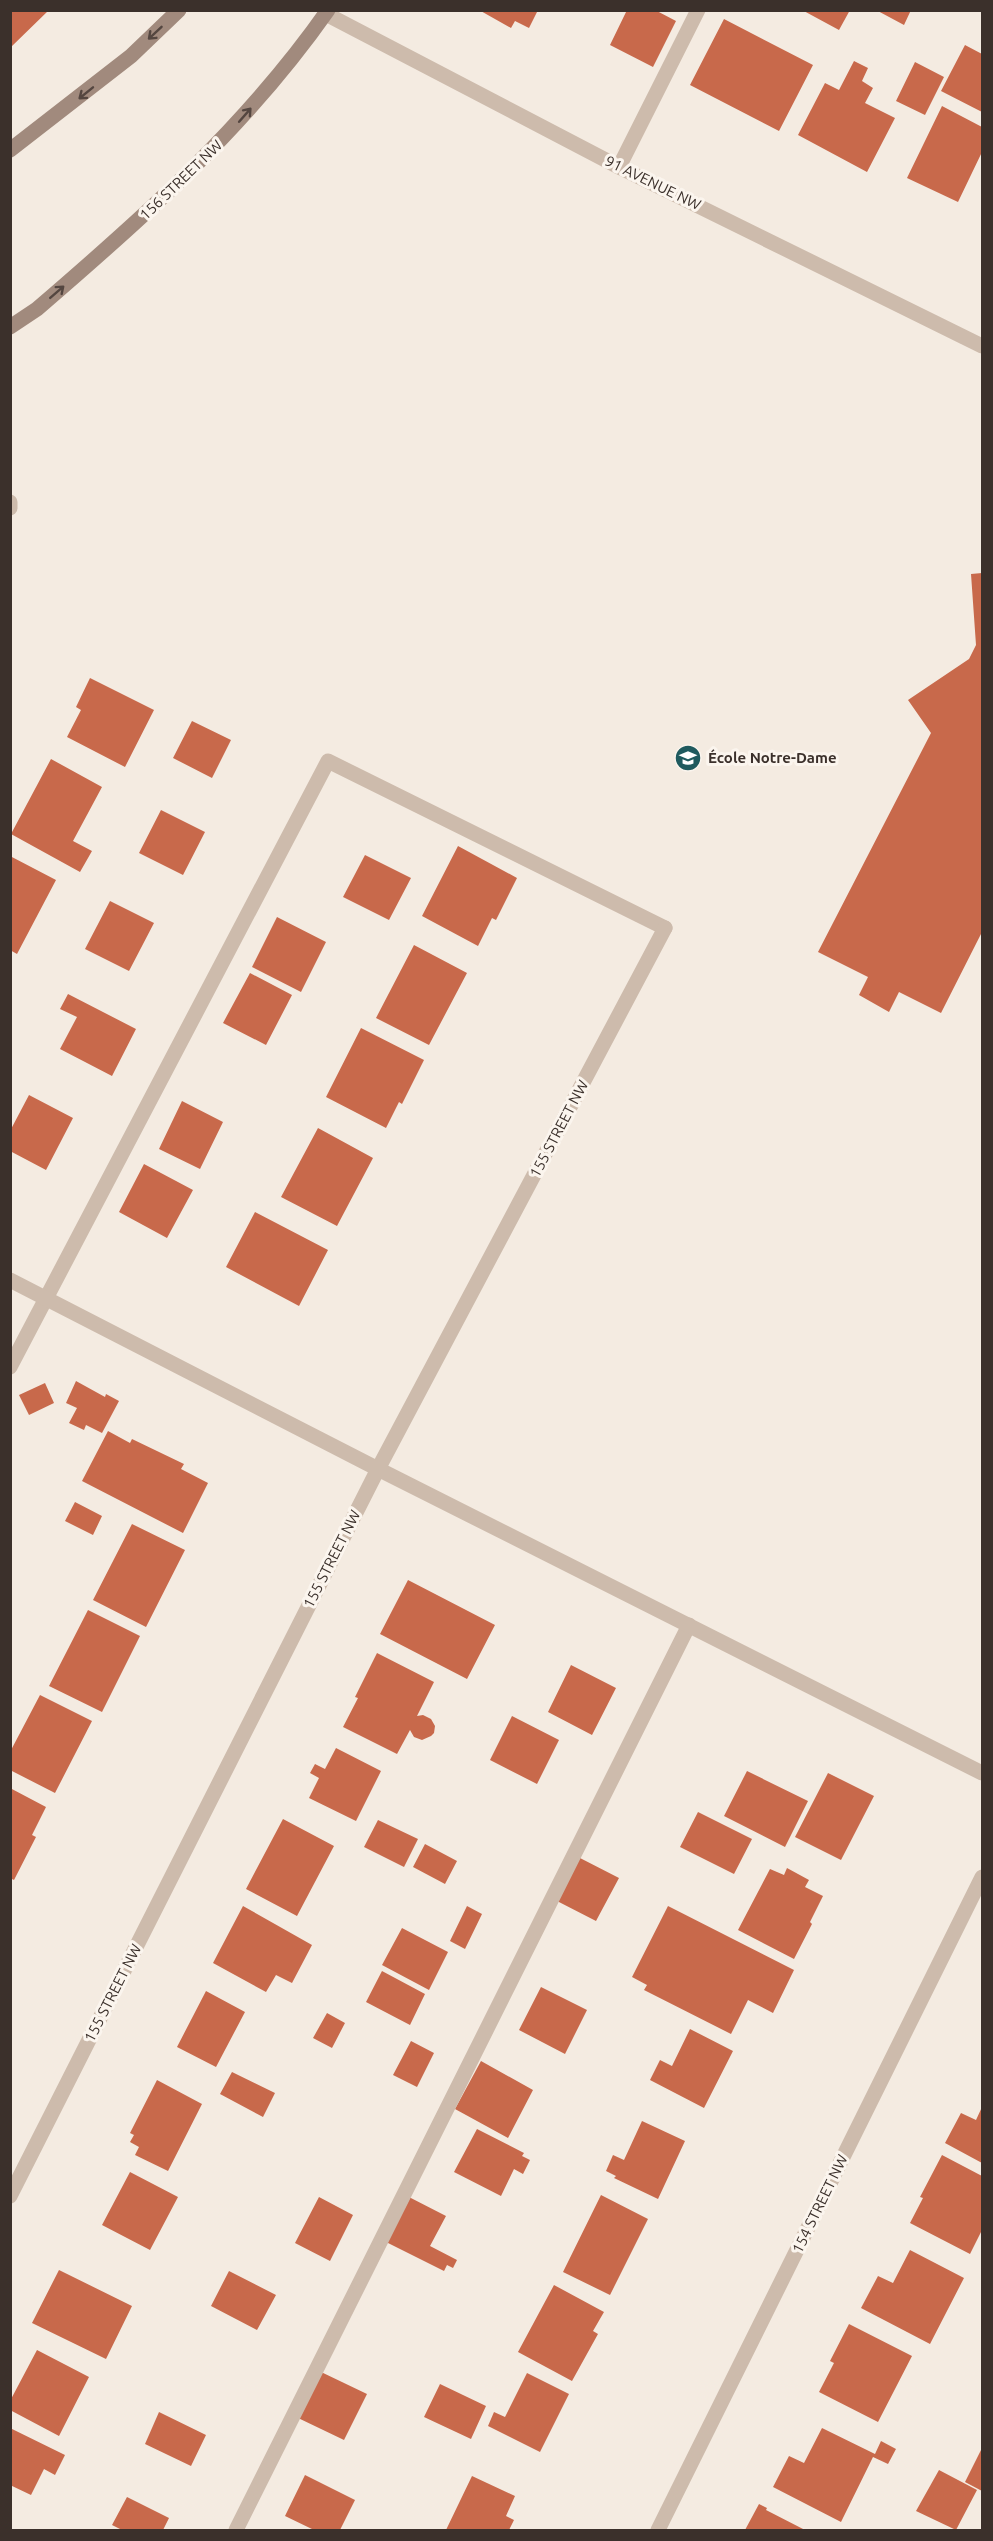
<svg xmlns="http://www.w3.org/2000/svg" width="993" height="2541" font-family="Ubuntu,sans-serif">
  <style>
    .building { fill: #c8694b }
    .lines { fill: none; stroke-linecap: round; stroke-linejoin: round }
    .service { stroke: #cdbbac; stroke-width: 15 }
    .minor { stroke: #cdbbac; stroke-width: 15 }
    .tertiary { stroke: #cdbbac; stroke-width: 15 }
    .secondary { stroke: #a18a7d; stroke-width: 15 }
    .oneway { stroke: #544640 }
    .labels { text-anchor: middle; stroke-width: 6; stroke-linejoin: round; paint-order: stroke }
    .street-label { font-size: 15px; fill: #3b302b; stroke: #fbf5ee }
    .poi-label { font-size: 15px; font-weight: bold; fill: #3b302b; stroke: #fbf5ee; text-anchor: start }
  </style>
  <rect width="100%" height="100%" fill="#f4ebe1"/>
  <path class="building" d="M10,10H49L10,48Z
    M479,10H538L529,28L515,21L511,28Z
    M627,10H655L676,21L653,67L610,45Z
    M802,10H850L839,30Z
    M876,10H911L904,25Z
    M724,19L813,65L779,131L690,85Z
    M965,45L982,54V112L941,91Z
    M854,61L868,68L862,81L873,88L865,103L895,118L867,172L798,135L825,83L839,90Z
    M915,62L944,77L925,115L896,101Z
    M942,106L982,127V152L958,202L907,178Z
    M982,573V932L941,1013L899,992L889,1012L859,995L868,977L818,952L931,733L908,700L969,659L976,645L971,574Z
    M90,678L154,710L125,767L67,737L81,710L76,707Z
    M192,721L231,740L212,778L173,758Z
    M51,759L102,787L73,841L92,851L80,872L11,834Z
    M161,810L205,832L183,875L139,853Z
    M458,846L517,878L496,920L492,918L478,946L422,916Z
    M365,855L411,878L389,920L343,897Z
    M10,856L56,880L17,954L10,950Z
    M110,901L154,923L129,971L85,949Z
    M277,917L326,942L301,992L252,967Z
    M414,945L467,973L429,1045L376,1018Z
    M250,973L292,995L266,1045L223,1023Z
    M68,994L136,1029L112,1076L60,1049L77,1017L60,1009Z
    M361,1028L424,1060L402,1104L399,1102L386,1128L326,1097Z
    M29,1095L73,1118L46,1170L10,1151V1131Z
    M182,1101L223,1122L200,1169L159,1149Z
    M318,1128L373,1158L337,1226L281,1197Z
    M144,1164L193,1190L167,1238L119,1212Z
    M255,1212L328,1250L299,1306L226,1267Z
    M76,1381L105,1397L106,1394L119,1401L102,1433L86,1425L84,1430L69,1423L77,1408L66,1403Z
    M45,1383L54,1403L29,1415L19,1395Z
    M108,1431L130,1443L132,1439L184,1464L181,1469L208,1483L183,1533L82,1481Z
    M75,1502L102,1516L93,1535L65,1521Z
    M132,1524L185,1550L146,1627L93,1600Z
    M408,1580L495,1625L467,1679L380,1634Z
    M88,1610L140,1636L102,1712L49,1686Z
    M377,1653L434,1682L417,1716L423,1715L431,1719L435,1726L434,1733L431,1736L422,1740L414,1737L410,1730L397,1754L343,1727L358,1698L355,1697Z
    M571,1665L616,1688L592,1735L548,1712Z
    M40,1695L92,1721L55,1793L10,1770V1752Z
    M512,1716L559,1740L537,1784L490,1760Z
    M336,1748L381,1771L356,1821L309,1798L319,1778L310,1773L315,1764L325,1769Z
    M747,1771L808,1801L785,1847L724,1816Z
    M828,1773L874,1796L841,1860L795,1837Z
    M10,1788L46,1807L32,1835L36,1837L14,1880L10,1878Z
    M698,1812L752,1839L734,1874L680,1847Z
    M283,1819L334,1846L297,1916L246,1889Z
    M378,1820L418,1839L404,1867L364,1847Z
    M425,1844L457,1861L445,1884L413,1867Z
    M580,1858L619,1878L596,1921L557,1901Z
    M787,1868L809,1880L805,1887L823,1896L810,1922L812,1924L794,1959L738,1930L770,1869L784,1875Z
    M243,1906L312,1945L292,1983L276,1975L266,1992L213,1963Z
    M467,1906L482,1914L465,1949L450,1941Z
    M668,1906L794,1970L773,2013L748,2000L731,2034L644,1990L647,1985L632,1977Z
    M402,1928L448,1952L429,1990L382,1965Z
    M382,1971L425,1994L410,2025L366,2002Z
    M541,1987L587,2010L565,2054L519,2030Z
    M206,1991L245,2012L216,2067L177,2047Z
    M327,2013L345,2023L332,2048L313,2038Z
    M690,2029L733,2051L704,2108L650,2080L660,2060L672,2066Z
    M411,2041L434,2053L417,2087L393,2075Z
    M481,2061L533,2090L508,2138L455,2109Z
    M232,2072L275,2093L263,2117L220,2094Z
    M157,2080L202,2104L168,2171L135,2155L139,2147L130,2142L134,2135L130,2133Z
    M982,2107V2163L945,2143L961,2113L976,2120Z
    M642,2121L685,2141L658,2199L614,2178L616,2176L606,2171L613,2155L624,2160Z
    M477,2129L524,2153L522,2156L530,2160L523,2174L514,2169L501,2196L454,2172Z
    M942,2155L982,2176V2230L970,2254L910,2223L923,2198L920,2197Z
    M130,2172L178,2197L150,2250L102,2225Z
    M601,2195L648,2219L610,2295L563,2272Z
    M407,2196L446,2216L430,2246L457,2260L453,2268L447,2265L444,2271L384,2241Z
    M319,2197L353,2215L330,2261L295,2243Z
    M910,2250L964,2278L930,2344L861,2308L878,2276L893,2283Z
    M59,2270L132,2306L106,2359L32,2323Z
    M229,2271L276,2295L257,2330L211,2306Z
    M554,2285L604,2312L593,2331L598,2334L572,2381L518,2352Z
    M849,2324L912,2356L878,2422L819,2392L834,2363L830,2361Z
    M37,2350L89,2377L59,2436L10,2410V2401Z
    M319,2371L367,2394L344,2440L296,2417Z
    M527,2373L569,2394L540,2452L488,2426L494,2412L505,2417Z
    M440,2384L486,2406L471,2439L424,2417Z
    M159,2412L206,2435L191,2466L145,2444Z
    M10,2428L65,2455L55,2475L44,2469L31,2495L10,2485Z
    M822,2428L875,2454L881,2441L896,2449L888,2464L873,2457L841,2522L773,2487L789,2456L804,2463Z
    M982,2448V2491L965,2482Z
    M939,2470L977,2490L956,2530L916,2511Z
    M305,2475L355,2500L340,2530H314L285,2516Z
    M472,2476L515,2496L506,2516L514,2520L509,2530H446Z
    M127,2497L169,2518L163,2530H122L112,2525Z
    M759,2504L767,2508L766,2510L805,2530H745Z"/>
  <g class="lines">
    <path class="service" d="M619,167L698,10
      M10,1367L328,761L665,928
      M236,2530L689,1625"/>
    <path class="minor" d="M326,14L619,167L982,346
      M10,1280L378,1469L982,1773
      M10,2196L378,1469L665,928
      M658,2530L982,1877"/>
    <path class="tertiary" d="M10,502V508"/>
    <path class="secondary" d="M10,150L131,56L179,10
      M10,327L37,309C144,217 246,127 328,10"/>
  </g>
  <defs><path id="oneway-shaft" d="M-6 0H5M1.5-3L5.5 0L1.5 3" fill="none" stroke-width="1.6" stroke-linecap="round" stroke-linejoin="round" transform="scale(1.5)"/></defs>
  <g class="oneway">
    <use href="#oneway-shaft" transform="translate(155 33) rotate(137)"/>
    <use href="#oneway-shaft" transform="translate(86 93) rotate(141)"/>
    <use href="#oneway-shaft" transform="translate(245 115) rotate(-49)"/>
    <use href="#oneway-shaft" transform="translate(57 292) rotate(-41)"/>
  </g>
  <defs>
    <symbol id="school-disc" viewBox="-11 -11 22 22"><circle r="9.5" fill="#1f5a5e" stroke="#fbf5ee"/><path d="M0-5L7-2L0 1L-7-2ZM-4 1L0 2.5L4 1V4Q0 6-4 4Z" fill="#fff"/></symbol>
  </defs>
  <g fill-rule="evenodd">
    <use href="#school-disc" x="673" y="743" width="30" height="30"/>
  </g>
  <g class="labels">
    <g class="street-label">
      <text transform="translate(181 180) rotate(-44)" y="5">156 STREET NW</text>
      <text transform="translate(653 183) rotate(26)" y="5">91 AVENUE NW</text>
      <text transform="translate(559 1129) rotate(-62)" y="5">155 STREET NW</text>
      <text transform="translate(332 1559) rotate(-63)" y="5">155 STREET NW</text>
      <text transform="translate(113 1993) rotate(-63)" y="5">155 STREET NW</text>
      <text transform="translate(820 2204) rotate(-64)" y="5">154 STREET NW</text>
    </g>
    <g class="poi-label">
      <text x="708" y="763">École Notre-Dame</text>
    </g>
  </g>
  <rect width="993" height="2541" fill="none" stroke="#3b302b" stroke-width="24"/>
</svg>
